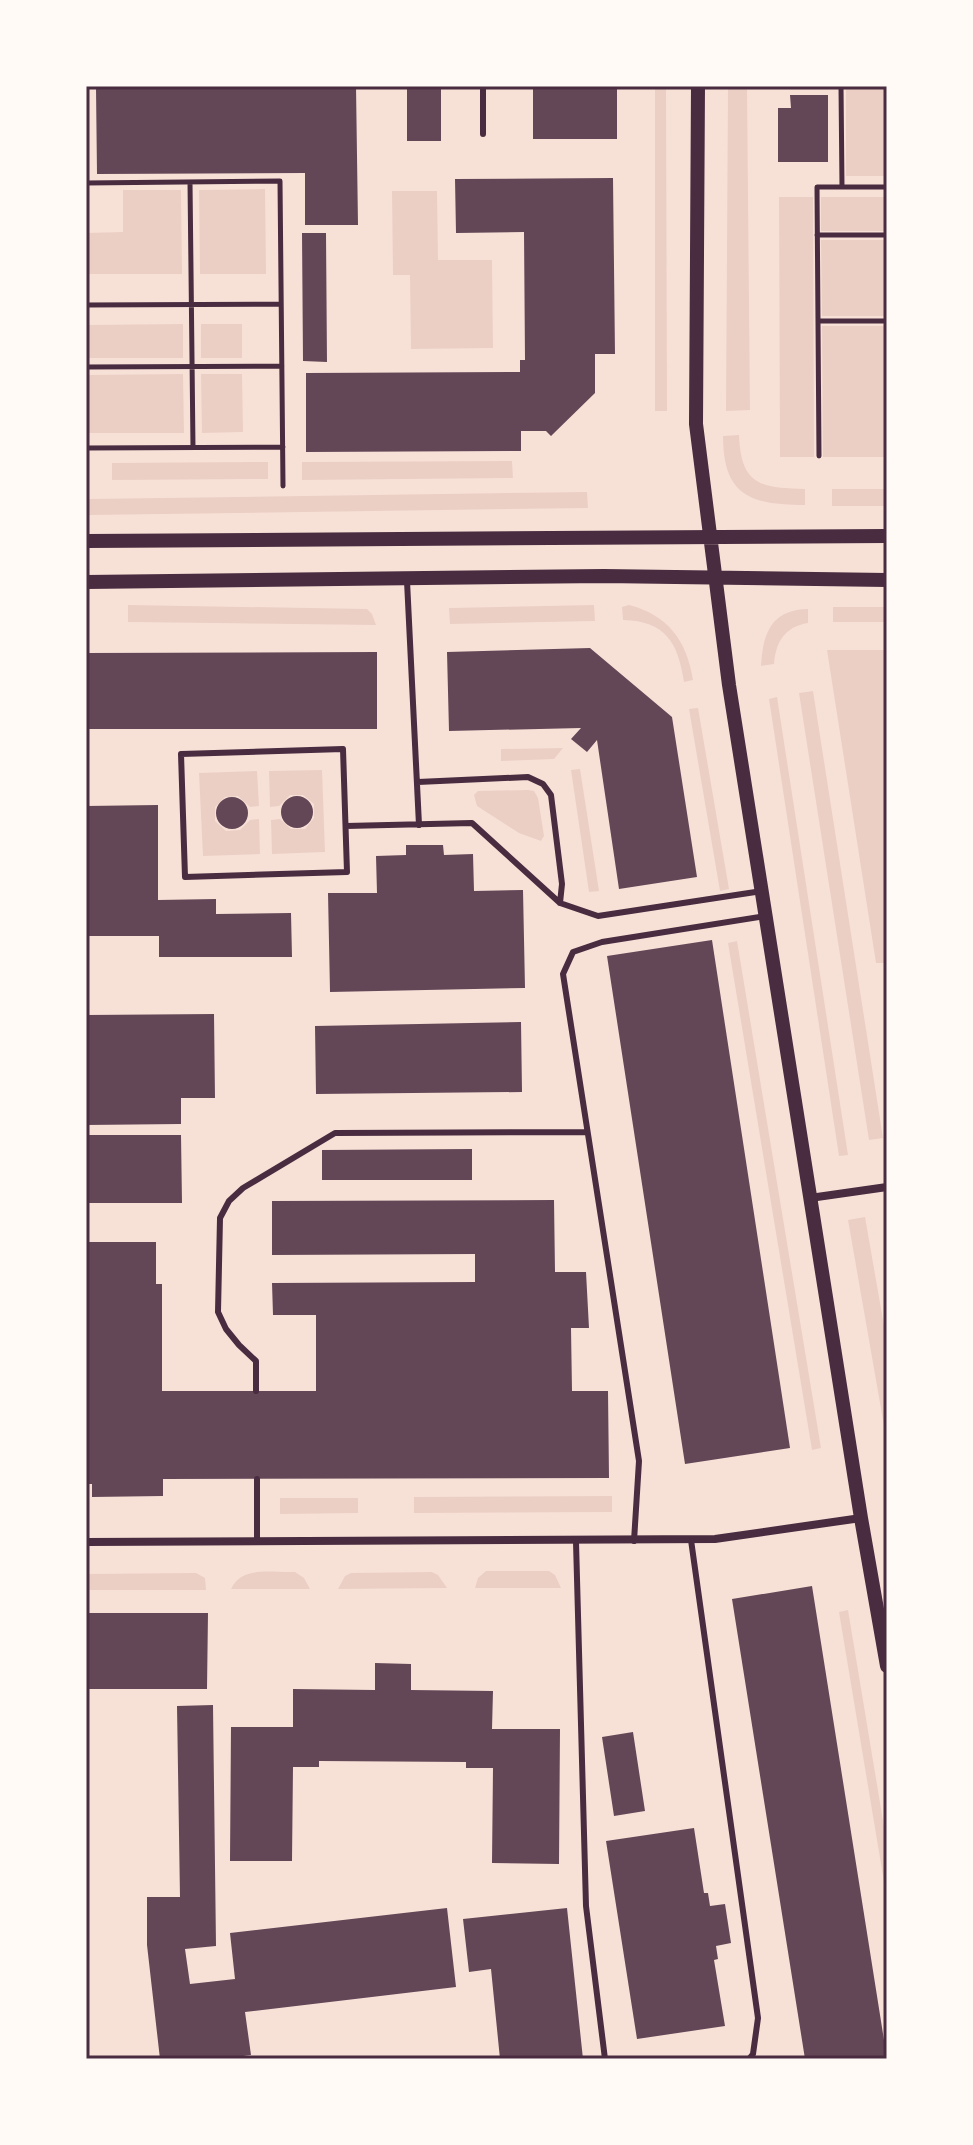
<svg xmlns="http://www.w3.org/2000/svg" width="973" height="2145" font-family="Roboto,sans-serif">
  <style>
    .green { fill: #ebcfc5 }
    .building { fill: #644757 }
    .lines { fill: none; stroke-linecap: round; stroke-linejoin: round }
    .path { stroke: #4a2c40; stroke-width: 5 }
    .service { stroke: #4a2c40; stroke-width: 6 }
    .minor { stroke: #4a2c40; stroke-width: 8 }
    .tertiary { stroke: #4a2c40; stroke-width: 14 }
    .neatline { fill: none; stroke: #4a2c40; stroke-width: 3 }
  </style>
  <rect width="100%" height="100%" fill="#f7e1d7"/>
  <path class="green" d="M655,86H666L667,411H655Z
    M728,86H747L750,410L726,411Z
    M846,86H887V176H846Z
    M265,189L266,274H200L199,190Z
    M123,190H181L182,274H86V233L123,232Z
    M392,191H437L438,260H492L493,348L411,349L410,275H393Z
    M779,197H813L814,457H780Z
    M821,197H887V231H821Z
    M821,240H887V316H822Z
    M183,324V358H86V325Z
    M201,324H242V358H201Z
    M822,326H887V457H823Z
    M183,374L184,433H86V375Z
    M201,374H242L243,432L202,433Z
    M739,435C741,485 760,488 805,489V505C751,505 723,496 723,436Z
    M512,461L513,478L302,480V462Z
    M268,462V479L112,480V463Z
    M832,489H887V506H832Z
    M587,492L588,508L89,515L88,499Z
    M128,605L367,609L372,614L376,625L128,622Z
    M594,605L595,621L450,624L449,608Z
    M629,605C668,615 687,641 693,680L684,682C678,642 665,621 623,620L622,607Z
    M833,607H887V622H833Z
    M808,609V623C785,627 776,641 774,664L761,666C763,633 771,610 808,609Z
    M827,650H887V963H876Z
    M813,691L883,1138L869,1140L799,693Z
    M777,697L848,1155L839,1156L769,699Z
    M698,708L729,889L720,891L689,709Z
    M563,748L554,759L501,761V749Z
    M580,769L599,891L589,892L571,770Z
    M322,770L325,852L272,854L271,820L280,819L291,829H305L314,818V804L303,795H290L279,806L270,807L269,771Z
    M257,771L259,806L250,807L238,796L225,797L215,807V821L226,831L240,830L250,820L259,819L260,854L203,856L199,773Z
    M528,790L534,791L538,798L544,836L541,841L519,833L477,806L474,795L478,791Z
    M737,941L821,1448L812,1450L728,943Z
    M865,1217L887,1343V1443L848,1220Z
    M612,1496V1512L414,1513V1497Z
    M280,1498H358V1513L280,1514Z
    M486,1571H549L555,1575L561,1588H475L478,1578Z
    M295,1572L304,1578L310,1589H231C242,1565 272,1573 295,1572Z
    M432,1572L438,1575L447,1588L338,1589L345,1576L351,1573Z
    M196,1573L205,1578L206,1590H86V1574Z
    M848,1610L887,1845V1900L839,1612Z"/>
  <path class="building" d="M356,86L358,225H305V173L97,174L96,88Z
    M407,86H441V141H407Z
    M533,86H617V139H533Z
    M790,95H828V162H778V108H791Z
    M613,178L615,354H595V393L551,436L546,431H521V451L306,452V373L520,372V360H525L524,232L456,233L455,179Z
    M302,233H326L327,362L303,361Z
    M590,648L672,717L697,877L619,889L597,740L587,752L571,739L581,728L449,731L447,652Z
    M377,652V729H86V653Z
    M281 812a16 16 0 1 1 32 0a16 16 0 1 1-32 0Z
    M216 813a16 16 0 1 1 32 0a16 16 0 1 1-32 0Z
    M158,805V900L216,899V914L291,913L292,957H159V936H86V806Z
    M406,845H443L444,855L473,854L474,891L523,890L525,988L330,992L328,893H377L376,856L406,855Z
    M712,940L790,1448L685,1464L607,956Z
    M214,1014L215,1098H181V1124L86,1125V1015Z
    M521,1022L522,1092L316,1094L315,1026Z
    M86,1135H181L182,1203H86Z
    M472,1149V1180H322V1150Z
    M554,1200L555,1272H586L589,1328H571L572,1391H608L609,1478L163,1479V1496L92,1497V1484H86V1242H156V1284H162V1391H316V1315H273L272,1283L475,1282V1254L272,1255V1201Z
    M812,1586L887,2059H805L732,1599Z
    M86,1613H208L207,1689H86Z
    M375,1663L411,1664V1690L493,1691L492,1729H560L559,1864L492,1863L493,1768H466V1762L319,1761V1767H293L292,1861H230L231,1727H293V1689L375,1690Z
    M213,1705L216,1946L185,1949L190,1984L235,1979L230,1933L447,1908L456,1987L245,2012L251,2055L220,2059H160L147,1945V1897H180L177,1706Z
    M633,1732L645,1811L614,1816L602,1737Z
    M694,1828L704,1893H708L710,1906L725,1904L731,1943L716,1946L718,1959L714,1960L725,2026L637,2039L606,1841Z
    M567,1908L583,2059H500L491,1969L469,1972L463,1919Z"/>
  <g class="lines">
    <path class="path" d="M841,86L842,187
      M190,182L193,447
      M86,183L280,181L283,486
      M817,235H887
      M86,305L281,304
      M818,321H887
      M86,367L282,366
      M86,448L283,447
      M819,456L817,187H887"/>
    <path class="service" d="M483,86V134
      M407,581L419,825
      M343,749L347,872L185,877L181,754Z
      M418,782L528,777L543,784L551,795L562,884L560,903
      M346,826L472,823L560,903L598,916L762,891
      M256,1391V1361L239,1345L226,1329L218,1312L220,1218L229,1201L243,1188L335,1133L587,1132
      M257,1479V1542
      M691,1540L758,2018L753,2054L749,2059
      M634,1541L639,1461L563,974L573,952L602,942L766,916
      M576,1542L586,1906L605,2059"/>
    <path class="minor" d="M810,1198L887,1187
      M86,1542L715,1539L861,1518"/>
    <path class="tertiary" d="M698,86L696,424L729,685L861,1518L887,1666
      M86,541L887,536
      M86,582L604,576L887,580"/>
  </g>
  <rect width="973" height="2145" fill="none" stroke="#fffaf5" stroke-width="176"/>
  <rect x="88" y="88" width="797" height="1969" class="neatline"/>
</svg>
